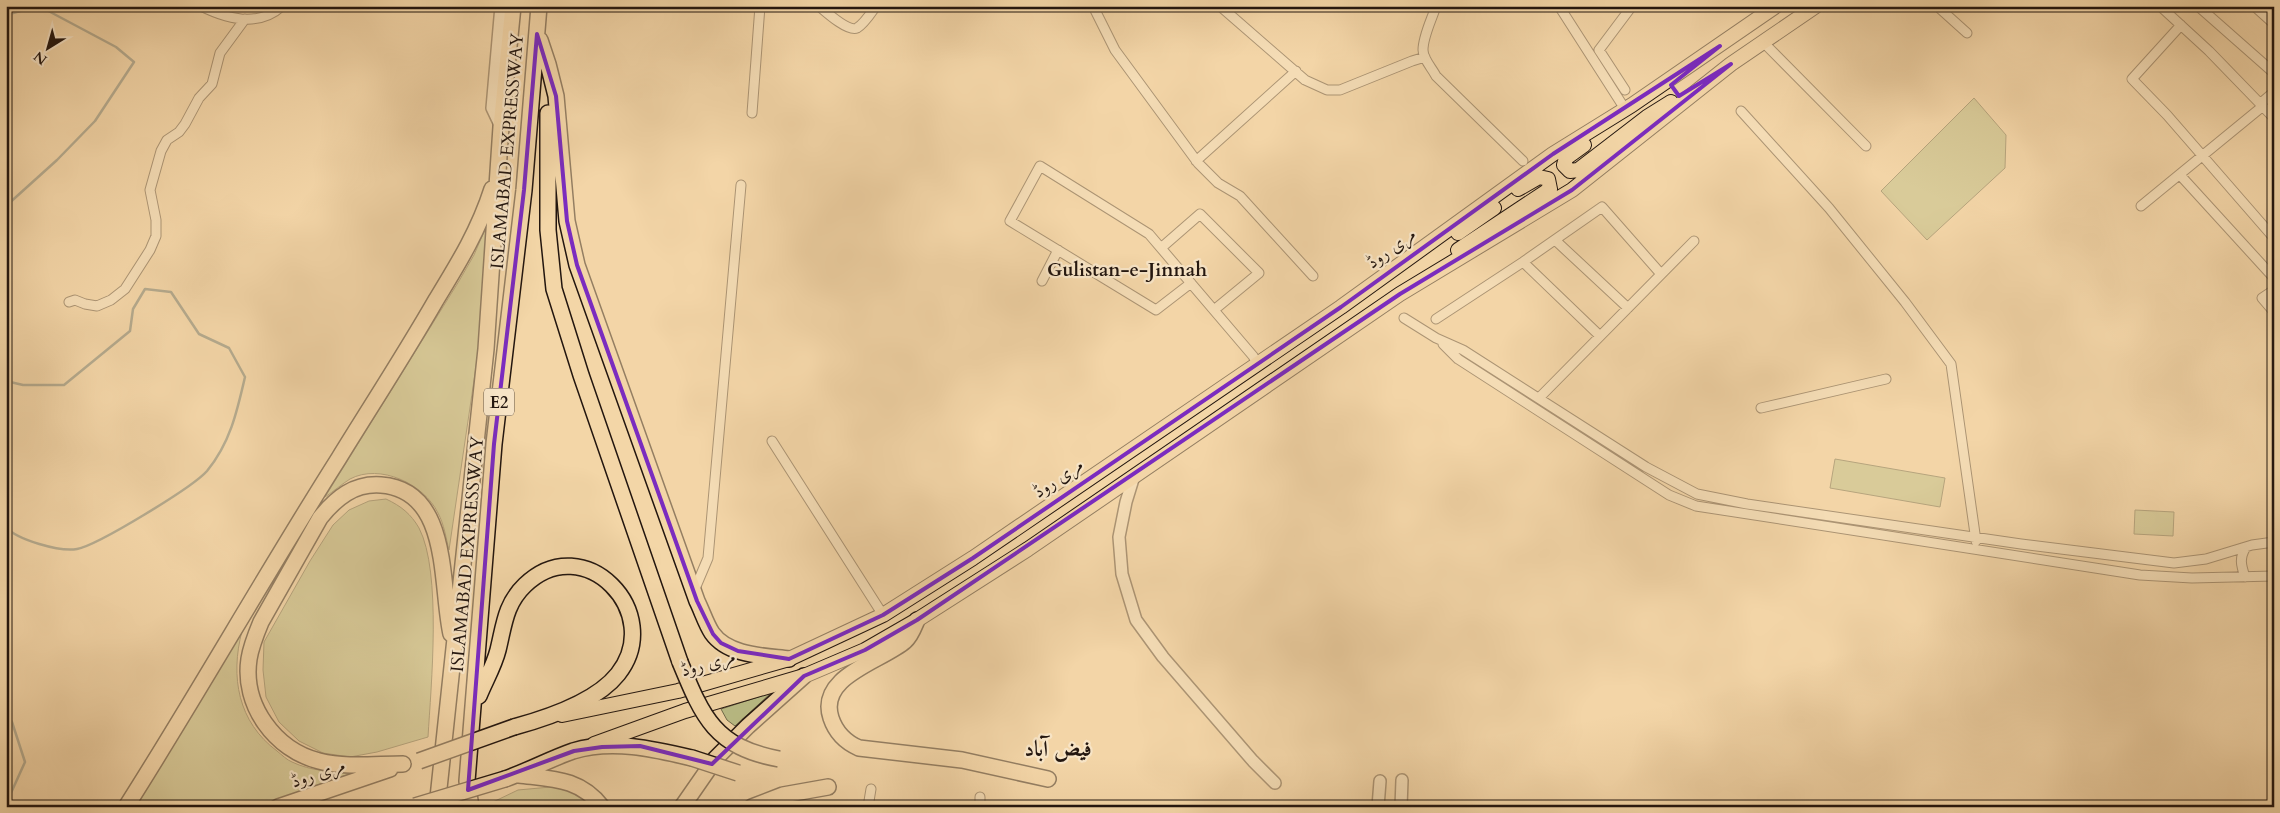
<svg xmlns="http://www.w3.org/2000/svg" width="2280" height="813" font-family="Cardo,Amiri,serif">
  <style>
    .green { fill: #bbbe87; stroke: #6f6a4b }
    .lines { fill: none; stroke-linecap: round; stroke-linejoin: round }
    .stream { stroke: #6c776f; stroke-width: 2.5 }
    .minor-casing { stroke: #574635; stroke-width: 11 }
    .tertiary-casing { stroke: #574635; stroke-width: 14 }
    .primary-casing { stroke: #23160f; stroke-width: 16 }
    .trunk-casing { stroke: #23160f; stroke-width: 18 }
    .minor { stroke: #f7e4c6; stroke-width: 9 }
    .tertiary { stroke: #f7e4c6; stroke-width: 11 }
    .primary { stroke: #f3d6a7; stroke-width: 14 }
    .trunk { stroke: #f3d6a7; stroke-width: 15 }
    .trunk-bridge-casing { stroke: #23160f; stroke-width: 18; stroke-linecap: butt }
    .trunk-bridge { stroke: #f3d6a7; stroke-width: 15 }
    .marked { fill: none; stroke: #7b2cbf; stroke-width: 4; stroke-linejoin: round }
    .labels { text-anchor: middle; stroke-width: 4.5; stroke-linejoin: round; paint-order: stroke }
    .shield { fill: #f7e4c6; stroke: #635446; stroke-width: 1 }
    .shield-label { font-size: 16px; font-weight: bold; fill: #23160f }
    .street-label { font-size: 18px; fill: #23160f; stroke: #f7e4c6 }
    .neighbourhood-label { font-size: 19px; font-weight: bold; fill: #23160f; stroke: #f7e4c6 }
    .district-label { font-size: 22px; font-weight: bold; fill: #23160f; stroke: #f7e4c6 }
  </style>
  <rect width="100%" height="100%" fill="#f3d6a7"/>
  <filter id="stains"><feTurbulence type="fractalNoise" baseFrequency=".004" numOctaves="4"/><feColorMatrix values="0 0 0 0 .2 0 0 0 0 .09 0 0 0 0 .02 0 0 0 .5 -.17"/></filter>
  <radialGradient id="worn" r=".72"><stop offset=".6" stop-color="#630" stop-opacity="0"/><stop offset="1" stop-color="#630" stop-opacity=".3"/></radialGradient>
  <path class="green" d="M1974,98L2006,135L2005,168L1927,240L1881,191Z
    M490,218L478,353L449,550C446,538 444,524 438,513C424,484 380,463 350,479C342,484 334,491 325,497L459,281L474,255Z
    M1835,459L1945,478L1940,507L1830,488Z
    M386,499C401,506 411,514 419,528C442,572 431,686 428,737L377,752L350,757L323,753L299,741L279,722L266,697L263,670L264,642L310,561L333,525L349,510L369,501Z
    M2135,510L2174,512L2173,536L2134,534Z
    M242,631C230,677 238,722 277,751C282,755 287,760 292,762C311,771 332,772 352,773L255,807H135Z
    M771,693L735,726L727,720L721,709Z
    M561,786L580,793L594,807H492L493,802L518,790Z"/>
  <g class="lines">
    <path class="stream" d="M6,15L38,6
      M6,206L57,160L95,121L134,62L116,47L39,6
      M6,381L23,385H64L130,331L133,309L145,289L171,292L199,334L229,348L245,377C237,412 230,443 207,471C193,487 98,545 77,549C60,552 17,540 6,527
      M6,714L12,722L25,762L6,804"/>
    <defs>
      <path id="minor" d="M201,6C227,19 258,28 282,6
        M819,6C826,12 848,32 857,28C864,24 871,13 876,6
        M1093,6L1115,50L1198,163L1218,183L1240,196L1313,276
        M1220,6L1305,80L1327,90H1340L1412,61L1425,57
        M1436,6C1432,19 1423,36 1423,50C1423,59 1432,68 1436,76L1523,161
        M1559,6L1625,109
        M1937,6L1967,33
        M2160,6L2209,51L2274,118
        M2198,6L2274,73
        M2254,6L2274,24
        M2264,15L2272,6
        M2181,25L2132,79L2167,115L2274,238
        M1763,42L1866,146
        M1625,90L1599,50L1632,6
        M2261,103L2274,92
        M1741,111L1829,208L1905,302L1951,364L1976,541
        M752,113L760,6
        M1196,161L1296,71
        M2180,175L2274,278
        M2141,206L2263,106
        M1555,240L1628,308
        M1161,248L1200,214L1259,273L1214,310
        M1523,262L1600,336
        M1042,281L1058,250
        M1191,283L1156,310L1010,221L1040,166L1149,234L1253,356L1258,364
        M2274,290L2262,298L2274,312
        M69,302L75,300L85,304L97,306L111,300L125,289L150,250L156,236V220L150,190L161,151L167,140L179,132L185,124L199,98L212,84L220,53L245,19
        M1404,318L1436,338L1463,350L1646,467L1697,494L1747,504L2021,544L2174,563L2206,559L2252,545L2274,542
        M1436,319L1523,262L1602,207L1661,274
        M1443,344L1458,359L1669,495L1696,506L2140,575L2192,578L2274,576
        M1539,398L1694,241
        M1761,408L1886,379
        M772,441L883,615
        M2245,577C2241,565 2239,558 2246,547
        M694,591L708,558L741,185
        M980,797V807
        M868,807L871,789"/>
      <path id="tertiary" d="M501,6L492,108L501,127
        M1134,476L1126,502L1119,537L1122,574L1136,620L1163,657L1253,761L1275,783
        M1378,807L1380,781
        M1401,807L1402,780"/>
      <path id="primary" d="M1584,145L1566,158L1564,165L1570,171L1578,170L1647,117L1671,102
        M1458,233L1494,208
        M1458,250L1550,189L1548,179L1539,177L1518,189
        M562,715L678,691L789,659L883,615L973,558L1341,307L1553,154L1632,105L1776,6
        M594,744L685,711L804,676L865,650L917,620L1028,549L1400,294L1572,190L1731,64L1816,6"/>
      <path id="trunk" d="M540,40L548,64L556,96L567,221L577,265L697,601C702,611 706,624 712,633C728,656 765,656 789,659
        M548,113V230L554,289L581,375L680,662
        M917,620C914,627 911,636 905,641C882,661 817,676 831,718C836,733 845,742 859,748L962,760L1048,779
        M479,696C485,681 494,666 498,650C504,626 505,604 525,585C584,528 666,613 618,674C596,702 547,718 514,727
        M403,764C376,764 346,768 319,761C275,750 242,705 249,659C251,646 256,634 261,622L320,518C336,498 354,483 381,485C451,490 440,585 451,634
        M519,775C552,779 580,778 602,807
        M505,779C528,771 550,759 573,751C612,739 654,749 692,758
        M126,807C199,692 266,573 339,458C371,406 405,354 436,300C458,264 479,230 492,189
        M278,807L390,769
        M437,807L486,349L501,127L513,6
        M471,807L467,781L494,444L524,190L539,6
        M682,807L716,758L748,726L804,676
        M752,807L783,795L828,787"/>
    </defs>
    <use href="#minor" class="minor-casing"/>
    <use href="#tertiary" class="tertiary-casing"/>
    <use href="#primary" class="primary-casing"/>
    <use href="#trunk" class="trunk-casing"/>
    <use href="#minor" class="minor"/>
    <use href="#tertiary" class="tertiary"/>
    <use href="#primary" class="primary"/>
    <use href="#trunk" class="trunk"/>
    <defs>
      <path id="trunk-bridge" d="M680,662C703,718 715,747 779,759
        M692,758L738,773
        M419,761L514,727
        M415,806L505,779"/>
    </defs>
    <use href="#trunk-bridge" class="trunk-bridge-casing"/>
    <use href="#trunk-bridge" class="trunk-bridge"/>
  </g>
  <path d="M0 0H2280V813H0ZM537,34L556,96L567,221L577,265L697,601L713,634L721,643L738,651L789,659L883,615L973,558L1341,307L1553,154L1720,46L1671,85L1679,96L1731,64L1572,190L1400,294L917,620L865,650L804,676L712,764L640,746L602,747L574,751L468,790L494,444L524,190Z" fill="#f3d6a7" fill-opacity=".55" fill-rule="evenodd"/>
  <path class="marked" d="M537,34L556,96L567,221L577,265L697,601L713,634L721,643L738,651L789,659L883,615L973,558L1341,307L1553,154L1720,46L1671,85L1679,96L1731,64L1572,190L1400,294L917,620L865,650L804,676L712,764L640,746L602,747L574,751L468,790L494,444L524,190Z"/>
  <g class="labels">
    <rect class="shield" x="484" y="388.5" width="30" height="27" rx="4"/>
    <g class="shield-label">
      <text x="499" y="408">E2</text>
    </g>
    <g class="street-label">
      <text transform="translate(507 151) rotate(-85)" y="6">ISLAMABAD EXPRESSWAY</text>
      <text transform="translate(1391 248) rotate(-36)" y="6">مری روڈ</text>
      <text transform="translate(1058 478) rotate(-34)" y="6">مری روڈ</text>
      <text transform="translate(467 554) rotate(-85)" y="6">ISLAMABAD EXPRESSWAY</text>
      <text transform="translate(708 663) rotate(-16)" y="6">مری روڈ</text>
      <text transform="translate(318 773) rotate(-19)" y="6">مری روڈ</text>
    </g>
    <g class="neighbourhood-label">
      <text x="1127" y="276">Gulistan-e-Jinnah</text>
    </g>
    <g class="district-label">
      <text x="1058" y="756">فیض آباد</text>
    </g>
  </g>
  <rect width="2280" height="813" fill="none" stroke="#f3d6a7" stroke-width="25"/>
  <rect x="8" y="8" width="2265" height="798" fill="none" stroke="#23160f" stroke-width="2.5"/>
  <rect x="12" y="12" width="2255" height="788" fill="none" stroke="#23160f"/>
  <g transform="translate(48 48) rotate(217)" stroke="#f7e4c6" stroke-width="4" paint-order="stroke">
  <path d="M0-4L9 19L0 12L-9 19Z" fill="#23160f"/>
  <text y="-8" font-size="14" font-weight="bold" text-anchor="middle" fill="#23160f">N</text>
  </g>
  <rect width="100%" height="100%" filter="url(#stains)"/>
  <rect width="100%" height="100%" fill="url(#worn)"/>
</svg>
